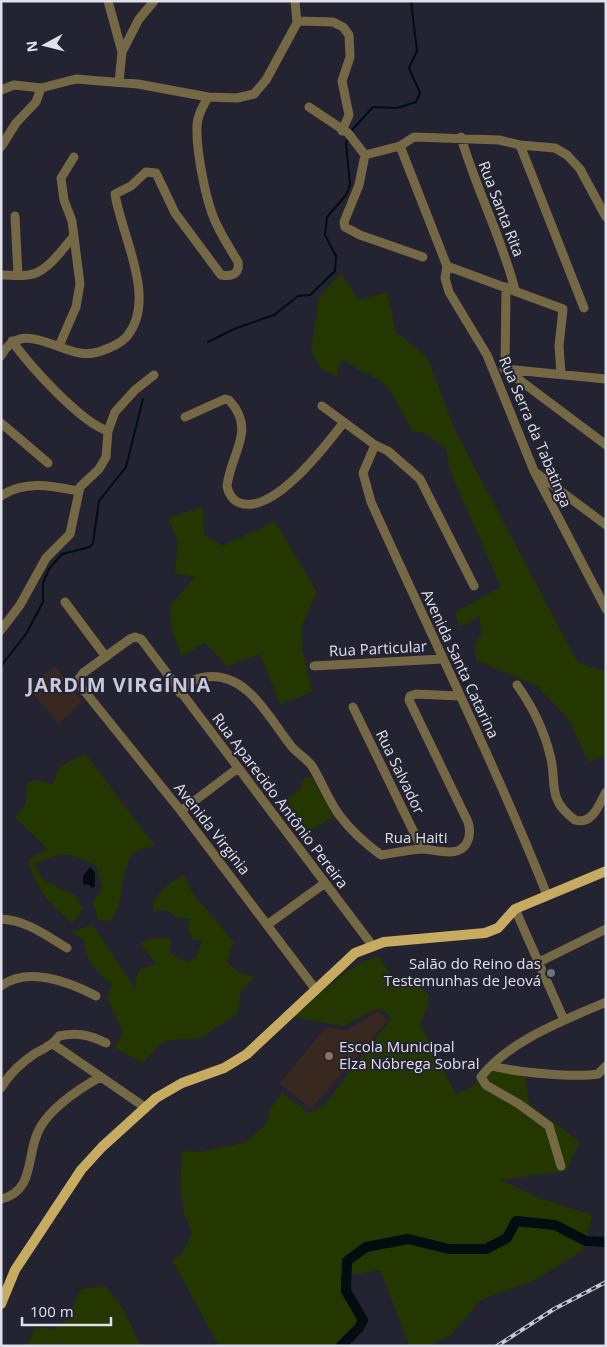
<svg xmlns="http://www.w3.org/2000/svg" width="607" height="1347" font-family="'Open Sans',sans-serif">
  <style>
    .education { fill: #39281f }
    .green { fill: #243701 }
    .water { fill: #010d11 }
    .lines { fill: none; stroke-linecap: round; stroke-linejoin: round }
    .stream { stroke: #010d11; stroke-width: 2 }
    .river { stroke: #010d11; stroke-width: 10 }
    .minor { stroke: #756845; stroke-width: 9 }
    .major { stroke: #c6ab60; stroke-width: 10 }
    .rail-casing { stroke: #c8c8d4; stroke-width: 4 }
    .rail { stroke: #232332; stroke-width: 2; stroke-dasharray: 5.5; stroke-linecap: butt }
    .worship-dot { fill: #6b7280; stroke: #232332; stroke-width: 2 }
    .education-dot { fill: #8d6e63; stroke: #232332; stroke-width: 2 }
    .labels { text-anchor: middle; stroke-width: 4; stroke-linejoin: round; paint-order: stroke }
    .street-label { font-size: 15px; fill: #e0e0eb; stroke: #232332 }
    .poi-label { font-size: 15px; fill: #e0e0eb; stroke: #232332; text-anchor: end }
    .district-label { font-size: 20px; font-weight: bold; letter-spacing: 1px; fill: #c9c9de; stroke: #232332 }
  </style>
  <rect width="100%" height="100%" fill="#232332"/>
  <path class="education" d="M55,666L82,702L59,724L28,688Z
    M379,1011L387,1021L311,1109L280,1083L326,1027L347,1030Z"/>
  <path class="green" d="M341,273L358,300L387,292L396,332L427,357L455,430L578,663L606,672V756L588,762L570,721L537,686L476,660L475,644L482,632L479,617L459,627L455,612L501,587L450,471L446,448L422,432L414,433L388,388L376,378L359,370L342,359L337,373L340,377L322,370L311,351L319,297Z
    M203,507L204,535L223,546L275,521L317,592L302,625V646L312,692L280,704L260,654L227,666L205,643L181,656L172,629L169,608L194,577L175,573L178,542L168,518Z
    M85,753L155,846C150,847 144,848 139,850C117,859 128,903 110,921L98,920L93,902L102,888L96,865C64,852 68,852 34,863L43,880L76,896L83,909L72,923C46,900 38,893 28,860L48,849L15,817L25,805L28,784L35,780L53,784L59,767Z
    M304,777L312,778L334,817L304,833L287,799L300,790Z
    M184,875L193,894L234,942L227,962L239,973L255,977L241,991L238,1013L199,1039H176L160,1044L143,1063L114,1048L123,1034L107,998L112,984C97,973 84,959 84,940L70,932L93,925L136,989L135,979L141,968L149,967L156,963L140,944L153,938H171L170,953L187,962L196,958L202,941L193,939L188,931L189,918H176L167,910L153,911C153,893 170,883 184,875Z
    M378,956L390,974L413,980L429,995L428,1005L420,1024L456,1095L470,1088L494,1067L525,1074L529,1104L580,1142L566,1171L500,1180L542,1199L593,1215L582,1251L536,1279L481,1300L450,1336L427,1346L409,1345L380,1270L340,1277L358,1321L333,1346H219L172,1260L182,1254L192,1233L184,1213L180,1185L182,1151L200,1152L246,1142L267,1123L270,1109L282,1093L309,1113L325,1104L392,1017L379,1008L343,1026L294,1017C320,995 344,967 378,956Z
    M105,1286L123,1309L141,1346H26L36,1327L55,1329L67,1319L81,1289Z"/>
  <path class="water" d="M90,867L95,872V886L92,888L89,885L83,884V876Z"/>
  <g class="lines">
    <path class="stream" d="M351,131L373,107L397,108L416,102L420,93L409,68L417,51L411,1
      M208,342L234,329L274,315L298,296L310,295L335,271L336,256L325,235L327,217L346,195L350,185L346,143L348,138
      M1,666L26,634L43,602V583L49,569L62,554L90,547L93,543L99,501L126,467L143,399"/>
    <path class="river" d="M341,1346L359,1328L363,1320L346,1291L347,1261L366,1247L408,1239L449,1249H486L507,1238L516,1221L555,1225L586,1241L606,1242"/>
    <path class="minor" d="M108,1L122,52L119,82
      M295,1L297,23
      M122,52L139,19L154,1
      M1,90L14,85L41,88L76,79L138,84L208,97L237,98L254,94L266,80L298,21L333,22L343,27L349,35L350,57L342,81L349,115L342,131
      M309,107L348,133L365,155
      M461,137C476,189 502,238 515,290
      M520,145L584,308
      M400,146L447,266
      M1,147L16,123L36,102L41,88
      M365,155L400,146L414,137L499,140L520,145L555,148L567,155L580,169L606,217
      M365,155L359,185L344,222L345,227L360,235L423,257
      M15,216L18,275
      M447,266L445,278L449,292L487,355L534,471L606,609
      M447,266L563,309L559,346L561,373
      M1,275C11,275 24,277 33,274C50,269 63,248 74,236
      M506,287L505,369L606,445
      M12,341C30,366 80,422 108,431
      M59,346L76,307L80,284L72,221L64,200L61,178L74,157
      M1,356C20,320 53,349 80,353C91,355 99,352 109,348C116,345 124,341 128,335C157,298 121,234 115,194L131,186L146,172L156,173L175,213L221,275C232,277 240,274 238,262C231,250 223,238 217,225C206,204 196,150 197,126C197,116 203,106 208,97
      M504,369L606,379
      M322,406L375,445L388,451L420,479L474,586
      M185,417L225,399L229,400C257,430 231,452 227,486C228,493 233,501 240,503C274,515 326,445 344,422
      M1,423L48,463
      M375,445L363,473L371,502C430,633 494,762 547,895
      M535,472L606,525
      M1,496C25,480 52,486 78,491
      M65,602L106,657
      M1,630L20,605L46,558L70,534L80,487L99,469L106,457L108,431L115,412L135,390L154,375
      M314,666L442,659
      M517,685C532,706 544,730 550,755C558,782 545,798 575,820C593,825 599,804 606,792
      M180,693C187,683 193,679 205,677C248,671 269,719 292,747C298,754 306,758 312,766C322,782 328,800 340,816C352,832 366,844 381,855C394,853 408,850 421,849C437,849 463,861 469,837C470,831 470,828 468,822L409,700L410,696L416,694L459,696
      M353,707L422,849
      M181,811L238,768
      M515,909L564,1020
      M1,919C26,920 47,936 67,948
      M267,925L325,883
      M539,962L606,929
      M1,986C28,966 70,982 96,996
      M316,990L181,811L82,688L78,680L83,673L130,639L135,637L141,639L372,945
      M53,1044L146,1108
      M492,1066C515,1072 575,1078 598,1074L606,1066
      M1,1088C9,1074 21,1063 34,1054C44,1048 52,1046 59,1036C77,1032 90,1035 106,1043
      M561,1166L549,1126L519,1104L486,1085L481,1077C508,1041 565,1020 606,1002
      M1,1199C37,1191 25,1151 41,1126C54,1105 79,1089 100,1077"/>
    <path class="major" d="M1,1304L15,1270L81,1170L102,1147L156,1098L182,1083L224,1068L247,1054L355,953L384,942L485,933L498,928L515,909L606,871"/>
    <defs>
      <path id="rail" d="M497,1346L554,1309L606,1282"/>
    </defs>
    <use href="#rail" class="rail-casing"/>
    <use href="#rail" class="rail"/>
  </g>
  <circle class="worship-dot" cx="551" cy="973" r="5"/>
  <circle class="education-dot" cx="329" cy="1056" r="5"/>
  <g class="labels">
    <g class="street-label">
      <text transform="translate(501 209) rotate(69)" y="5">Rua Santa Rita</text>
      <text transform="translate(535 432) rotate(67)" y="5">Rua Serra da Tabatinga</text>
      <text transform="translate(378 649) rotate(-3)" y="5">Rua Particular</text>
      <text transform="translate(460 664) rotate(65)" y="5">Avenida Santa Catarina</text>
      <text transform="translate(400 772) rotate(64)" y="5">Rua Salvador</text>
      <text transform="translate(280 801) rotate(53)" y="5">Rua Aparecido Antônio Pereira</text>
      <text transform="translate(212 829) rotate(52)" y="5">Avenida Virginia</text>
      <text x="416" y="843">Rua Haiti</text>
    </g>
    <g class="poi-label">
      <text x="541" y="969">Salão do Reino das<tspan x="541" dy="17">Testemunhas de Jeová</tspan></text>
      <text x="339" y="1052" text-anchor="start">Escola Municipal<tspan x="339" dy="17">Elza Nóbrega Sobral</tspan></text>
    </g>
    <g class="district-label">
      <text x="119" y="692">JARDIM VIRGÍNIA</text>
    </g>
  </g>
  <rect width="607" height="1347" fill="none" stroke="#e0e0eb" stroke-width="5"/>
  <g transform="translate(45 45) rotate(263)" stroke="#232332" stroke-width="4" paint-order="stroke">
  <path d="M0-4L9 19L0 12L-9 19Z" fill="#e0e0eb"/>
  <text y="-8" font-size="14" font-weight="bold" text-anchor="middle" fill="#e0e0eb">N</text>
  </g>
  <path d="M22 1317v8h89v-8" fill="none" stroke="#e0e0eb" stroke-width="2.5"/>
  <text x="30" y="1317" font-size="15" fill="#e0e0eb" stroke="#232332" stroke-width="4" paint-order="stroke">100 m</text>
</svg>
